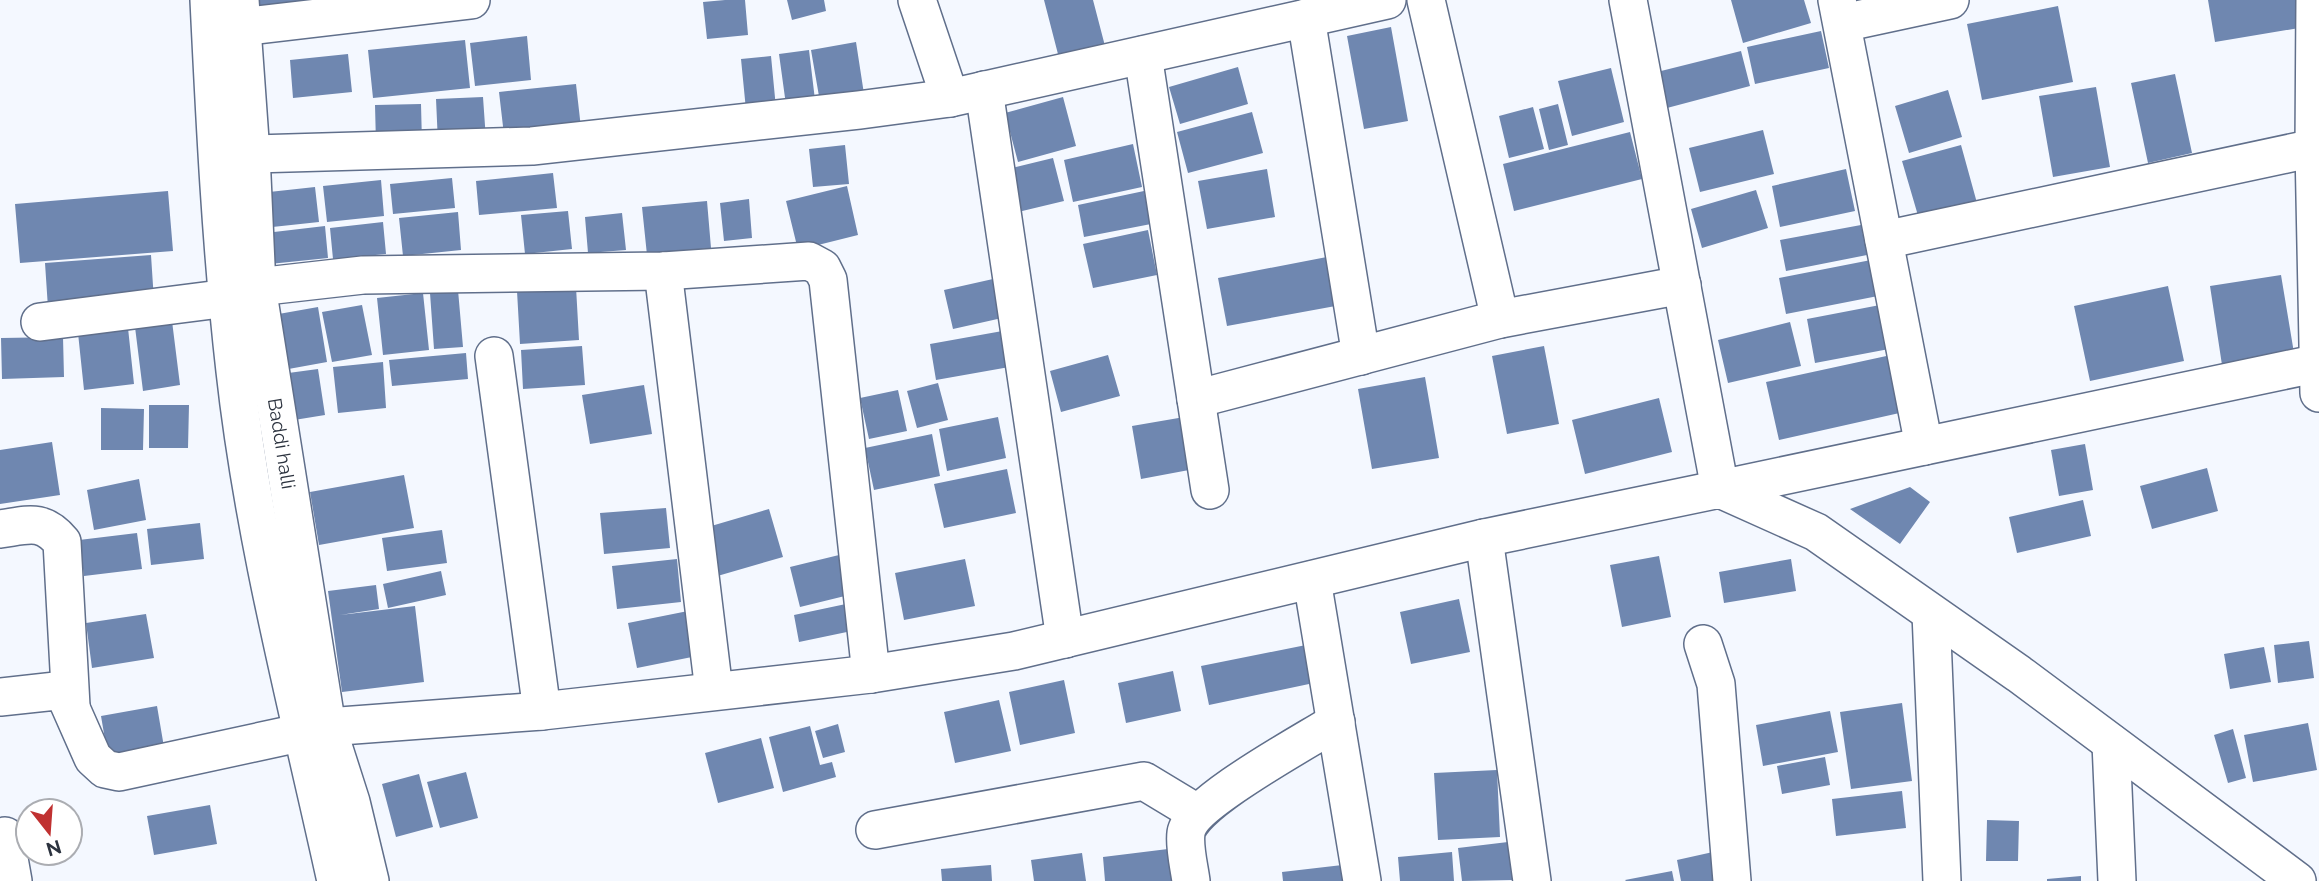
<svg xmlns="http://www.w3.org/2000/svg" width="2319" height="881" font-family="Raleway,sans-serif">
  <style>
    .building { fill: #6f87b0 }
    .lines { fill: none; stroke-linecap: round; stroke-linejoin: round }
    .minor-casing { stroke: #606f8b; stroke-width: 40 }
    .minor { stroke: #fff; stroke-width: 37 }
    .labels { text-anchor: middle; stroke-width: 5; stroke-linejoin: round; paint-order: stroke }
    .street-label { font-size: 19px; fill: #2c333f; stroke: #fff }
  </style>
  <rect width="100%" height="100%" fill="#f4f8ff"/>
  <path class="building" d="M258,0H303L304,9L259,13Z
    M725,0H745L748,35L707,39L703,2Z
    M787,0H824L826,11L792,20Z
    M1044,0H1093L1105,46L1059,58Z
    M1731,0H1804L1811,23L1743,43Z
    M2208,0H2306L2311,26L2215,42Z
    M2058,6L2073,82L1982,100L1967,24Z
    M1391,27L1408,121L1364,129L1347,36Z
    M1821,31L1829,68L1755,84L1747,47Z
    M527,36L531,80L475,86L470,43Z
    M465,40L470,88L373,98L368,50Z
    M856,42L864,94L820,102L811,50Z
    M809,50L815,100L786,105L779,54Z
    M1741,51L1750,86L1667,108L1657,72Z
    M348,54L352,92L293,98L290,60Z
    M771,56L776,108L746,110L741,59Z
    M1238,67L1248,104L1180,124L1169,87Z
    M1611,68L1624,122L1572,136L1558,81Z
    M2175,74L2192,153L2148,163L2131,83Z
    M576,84L581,128L504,135L499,92Z
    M2096,87L2110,167L2053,177L2039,96Z
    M1948,90L1962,137L1909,153L1895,106Z
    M483,97L486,140L438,143L436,99Z
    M1063,97L1076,146L1018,162L1005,113Z
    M421,104L422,143L376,144L375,105Z
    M1558,104L1568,145L1549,150L1539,109Z
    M1533,107L1544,149L1509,158L1499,116Z
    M1252,112L1263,153L1188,173L1177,132Z
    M1763,130L1774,174L1700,192L1689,148Z
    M1630,132L1642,179L1514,211L1503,164Z
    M1133,144L1142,187L1073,202L1064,160Z
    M845,145L849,184L813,187L809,149Z
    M1961,145L1977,203L1919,219L1902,161Z
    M1053,158L1064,201L1010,214L1000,171Z
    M1267,169L1275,217L1207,229L1198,181Z
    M1846,169L1855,211L1780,227L1772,186Z
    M553,173L557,208L479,215L476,181Z
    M452,178L455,208L393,214L390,184Z
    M381,180L384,216L327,222L323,186Z
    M847,186L858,235L798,250L786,201Z
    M315,187L319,222L263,228L260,193Z
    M1756,190L1768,228L1702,248L1691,209Z
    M168,191L173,251L20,263L15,204Z
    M1144,191L1151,224L1084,237L1078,205Z
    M749,199L752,238L724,241L720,203Z
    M707,201L711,248L647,255L642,207Z
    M568,211L572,249L525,254L521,215Z
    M458,212L461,250L403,256L399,218Z
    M622,213L626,250L588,253L585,217Z
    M383,222L386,254L333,259L330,228Z
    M1861,225L1867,255L1786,271L1780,240Z
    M325,226L328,258L260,265L257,234Z
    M1148,230L1157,275L1093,288L1083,244Z
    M151,255L154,301L48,308L45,263Z
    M1332,256L1341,305L1227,326L1218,278Z
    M1871,260L1878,296L1786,314L1779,278Z
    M2281,275L2294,353L2222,365L2210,286Z
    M993,279L1002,318L953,329L944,290Z
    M2168,286L2184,361L2090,381L2074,306Z
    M576,287L579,340L520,344L517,291Z
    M458,290L463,347L434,349L430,293Z
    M423,293L429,350L383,355L377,298Z
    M362,305L372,355L332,362L322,312Z
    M1880,305L1889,349L1815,363L1807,319Z
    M318,307L327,362L283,370L273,315Z
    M172,321L180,385L143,391L135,327Z
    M1790,322L1801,366L1728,383L1718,340Z
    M128,328L134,384L84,390L78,333Z
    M1008,330L1015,366L936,380L930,344Z
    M63,337L64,377L2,379L1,338Z
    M582,346L585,385L523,389L521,350Z
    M1544,346L1559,424L1507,434L1492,356Z
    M466,353L468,379L392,386L389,360Z
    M1108,355L1120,396L1061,412L1050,371Z
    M1891,355L1904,412L1779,440L1766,382Z
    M383,362L386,408L338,413L333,367Z
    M318,369L325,415L288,421L281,374Z
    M1425,377L1439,458L1372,469L1358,389Z
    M938,383L948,420L917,428L907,391Z
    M644,385L652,434L590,444L582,395Z
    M898,390L907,431L869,439L860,398Z
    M1659,398L1672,452L1585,474L1572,420Z
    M149,405H189L188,448H149Z
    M101,408L144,409L143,450H101Z
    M1196,415L1205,467L1141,479L1132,426Z
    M998,417L1006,458L947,471L939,429Z
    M932,434L940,476L874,490L865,448Z
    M52,442L60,495L0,504V450Z
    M2085,444L2093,490L2059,496L2051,450Z
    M2207,468L2218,511L2152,529L2140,486Z
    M1007,469L1016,513L944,528L934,484Z
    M404,475L414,528L319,545L310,492Z
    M139,479L146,520L94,530L87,490Z
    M1910,487L1930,502L1900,544L1850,509Z
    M2083,500L2091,536L2017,553L2009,517Z
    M666,508L670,548L604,554L600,513Z
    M769,509L783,557L714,577L701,529Z
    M200,523L204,559L151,565L147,529Z
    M442,530L447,563L387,571L382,538Z
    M137,533L142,569L84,576L79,540Z
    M839,555L849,595L800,607L790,567Z
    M1659,556L1671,617L1622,627L1610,565Z
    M677,559L681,602L617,609L612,566Z
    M965,559L975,606L904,620L895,573Z
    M1791,559L1796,591L1724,603L1719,572Z
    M441,571L446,595L388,608L383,584Z
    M376,585L379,609L340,615L415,606L424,682L342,692L328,591Z
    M1459,599L1470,652L1411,664L1400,612Z
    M860,601L866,628L799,642L794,615Z
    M688,611L697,656L637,668L628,623Z
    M146,614L154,658L92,668L86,623Z
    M2309,641L2314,678L2278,683L2274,645Z
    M1321,642L1328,680L1209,705L1201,666Z
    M2264,647L2271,682L2230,689L2224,654Z
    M1173,671L1181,711L1126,723L1118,683Z
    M1064,680L1075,733L1020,745L1009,692Z
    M999,700L1011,751L955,763L944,712Z
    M1902,703L1912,781L1851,789L1840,712Z
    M157,706L165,753L109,763L101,716Z
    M1830,711L1838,752L1763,766L1756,725Z
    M2308,723L2317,770L2253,782L2244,735Z
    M838,724L845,752L823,758L815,731Z
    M810,726L820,765L832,762L836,777L783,792L769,737Z
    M2233,729L2246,778L2228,783L2214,735Z
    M761,738L774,788L718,803L705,753Z
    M1825,757L1830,785L1782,794L1777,766Z
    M1497,770L1500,837L1438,840L1434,773Z
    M466,772L478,818L440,828L427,782Z
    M419,774L433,827L396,837L382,784Z
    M1902,791L1906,828L1836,836L1832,799Z
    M210,805L217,844L154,855L147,816Z
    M1987,820L2019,821L2018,861H1986Z
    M1508,842L1513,880L1462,881L1458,848Z
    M1168,849L1172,881H1105L1103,857Z
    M1452,852L1454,881H1400L1398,857Z
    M1713,852L1720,881H1681L1677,860Z
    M1082,853L1086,881H1034L1031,860Z
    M1351,864L1354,881H1283L1282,872Z
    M991,865L992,881H942L941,869Z
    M1672,871L1674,881H1626L1625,880Z
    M2081,876V881H2047V879Z"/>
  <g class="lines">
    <defs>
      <g id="minor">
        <path d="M209,0C215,124 221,248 235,371C254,543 299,712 336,881"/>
        <path id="s1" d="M240,0L251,154L257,287L327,727L351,802L370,881"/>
        <path d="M917,0L950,98"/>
        <path d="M1426,0L1500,319"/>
        <path d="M1628,0L1720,489L2319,363"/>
        <path d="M1837,0L1924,446"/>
        <path d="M2315,0L2314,148L2319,393"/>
        <path d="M1306,18L1361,356"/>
        <path d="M1843,23L1950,0"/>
        <path d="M241,27L471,0"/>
        <path d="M1143,55L1210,490"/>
        <path d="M984,90L1065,639"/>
        <path d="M251,154L532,146L859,110L950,98L1387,0"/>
        <path d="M1884,240L2314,148"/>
        <path d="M663,271L714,691"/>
        <path d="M257,287L363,275L663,271L809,261L822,268L828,280L871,674"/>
        <path d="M40,322L228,298"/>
        <path d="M494,356L542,711"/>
        <path d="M1196,399L1500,319L1682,285"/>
        <path d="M0,529C28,525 42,518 62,542L71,706"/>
        <path d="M1484,538L1532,881"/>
        <path d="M1312,580L1362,881"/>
        <path d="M1931,613L1942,881"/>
        <path d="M1703,644L1716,684L1732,881"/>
        <path d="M0,697L56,691L66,697L93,758L105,769L119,772L327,727L542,711L871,674L1014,651L1484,538L1720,489L1816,532L2019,674L2297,881"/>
        <path d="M2111,743L2117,881"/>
        <path d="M875,830L1144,781L1197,813"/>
        <path d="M5,836L13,881"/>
        <path d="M1191,881C1189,866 1184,847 1186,833C1190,803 1308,740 1336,722"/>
      </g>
    </defs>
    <use href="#minor" class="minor-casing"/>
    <use href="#minor" class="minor"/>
  </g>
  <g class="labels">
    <g class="street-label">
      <text dy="7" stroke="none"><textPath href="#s1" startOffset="446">Baddi halli</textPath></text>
    </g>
  </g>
  <g transform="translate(49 832) rotate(163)"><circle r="33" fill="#ffffff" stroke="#abadb2" stroke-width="2"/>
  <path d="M0-5L12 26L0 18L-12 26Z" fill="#c03131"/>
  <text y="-10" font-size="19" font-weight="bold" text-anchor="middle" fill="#2c333f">N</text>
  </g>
</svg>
